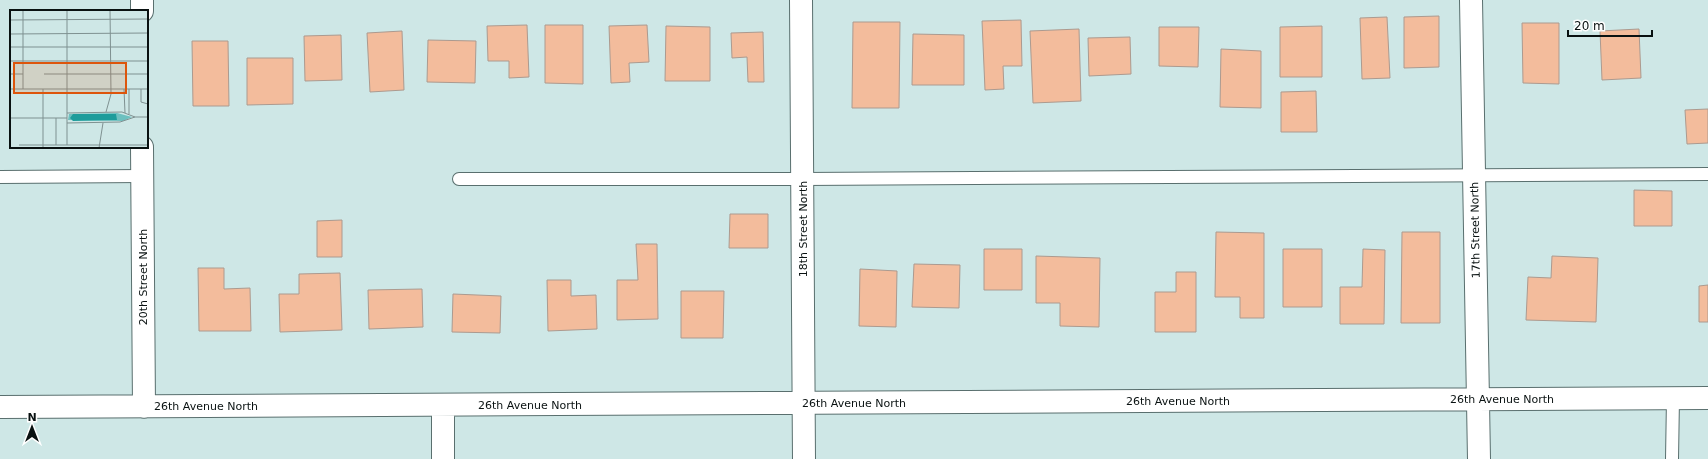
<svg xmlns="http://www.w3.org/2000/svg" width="1708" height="459" font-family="'DejaVu Sans',sans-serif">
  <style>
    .building { fill: #f3bc9c; stroke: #ac9a8f }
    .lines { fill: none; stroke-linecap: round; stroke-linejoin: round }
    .lane-casing { stroke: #596f6e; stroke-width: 14 }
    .street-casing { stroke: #596f6e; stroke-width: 24 }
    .lane { stroke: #fff; stroke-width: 12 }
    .street { stroke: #fff; stroke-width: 22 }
    .labels { text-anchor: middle; stroke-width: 3; stroke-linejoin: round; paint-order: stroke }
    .street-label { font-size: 11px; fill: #091111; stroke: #fff }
    .inset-road { fill: none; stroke: #7f9191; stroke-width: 1 }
    .view { fill: #dd550c; fill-opacity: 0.15; stroke: #dd550c; stroke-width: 2 }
    .inset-edge { fill: none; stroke: #091111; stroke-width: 2 }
  </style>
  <rect width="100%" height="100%" fill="#cee7e6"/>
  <path class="building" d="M1439,16V67L1404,68V17Z
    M1387,17L1390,78L1362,79L1360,18Z
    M1021,20L1022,66H1003L1004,89L985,90L982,21Z
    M853,22H900L899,108H852Z
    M1522,23H1559V84L1523,83Z
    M527,25L529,77L509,78V61H488L487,26Z
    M545,25H583V84L545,83Z
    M647,25L649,62L629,63L630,82L611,83L609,26Z
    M666,26L710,27V81H665Z
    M1322,26V77H1280V27Z
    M1159,27H1199L1198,67L1159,66Z
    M1079,29L1081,101L1033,103L1030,31Z
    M1639,29L1641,78L1602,80L1600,31Z
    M402,31L404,90L370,92L367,33Z
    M763,32L764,82H748L747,57L732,58L731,33Z
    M913,34L964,35V85H912Z
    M341,35L342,80L305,81L304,36Z
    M1130,37L1131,74L1089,76L1088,38Z
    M428,40L476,41L475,83L427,82Z
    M192,41H228L229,106H193Z
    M1221,49L1261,51V108L1220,107Z
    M247,58H293V104L247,105Z
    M1316,91L1317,132H1281V92Z
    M1708,109V143L1687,144L1685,110Z
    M1634,190L1672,191V226H1634Z
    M730,214H768V248H729Z
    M342,220V257H317V221Z
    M1216,232L1264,233V318H1240V297H1215Z
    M1402,232H1440V323H1401Z
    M636,244H657L658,319L617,320V280H638Z
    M984,249H1022V290H984Z
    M1283,249H1322V307H1283Z
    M1363,249L1385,250L1384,324H1340V287H1362Z
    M1036,256L1100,258L1099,327L1060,326V303H1036Z
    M1552,256L1598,258L1596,322L1526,320L1528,277L1551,278Z
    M914,264L960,265L959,308L912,307Z
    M198,268H224V289L250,288L251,331H199Z
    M860,269L897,271L896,327L859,326Z
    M1176,272H1196V332H1155V292H1176Z
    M340,273L342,330L280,332L279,294H299V274Z
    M547,280H571V296L596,295L597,329L548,331Z
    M1708,285V322H1699V286Z
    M422,289L423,327L369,329L368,290Z
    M681,291H724L723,338H681Z
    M453,294L501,296L500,333L452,332Z"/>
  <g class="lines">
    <defs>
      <path id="lane" d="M0,177L143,176
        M459,179H802L1708,174
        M1672,459L1673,398"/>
      <path id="street" d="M142,0V11
        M801,0L804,459
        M1471,0L1479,459
        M142,147L144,407
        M443,405V459
        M0,407L1708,398"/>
    </defs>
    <use href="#lane" class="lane-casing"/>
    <use href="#street" class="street-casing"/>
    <use href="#lane" class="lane"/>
    <use href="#street" class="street"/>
  </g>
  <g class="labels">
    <g class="street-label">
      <text transform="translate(803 229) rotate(-90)" y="4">18th Street North</text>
      <text transform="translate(1475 230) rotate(-91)" y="4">17th Street North</text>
      <text transform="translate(143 277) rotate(-90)" y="4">20th Street North</text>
      <text x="1502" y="403">26th Avenue North</text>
      <text x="1178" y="405">26th Avenue North</text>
      <text x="854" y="407">26th Avenue North</text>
      <text x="530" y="409">26th Avenue North</text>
      <text x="206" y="410">26th Avenue North</text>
    </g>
  </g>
  <g transform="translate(10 10)">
    <rect width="138" height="138" fill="#cee7e6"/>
    <path d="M107,103L122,107L113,111L58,110L59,104Z" fill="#6dc0bf"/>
    <path d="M63,104H106L107,110L63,111L60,108Z" fill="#1d9c9b"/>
    <path class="inset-road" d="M13,0V79M57,0V135M0,10L138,9M0,24L138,23M0,37H138M0,51H138M0,64H13M34,64H138M0,79H138M33,79V138M114,79L115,103M131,79V92L138,94M96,102L101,84L100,0M57,103L112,102L125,107M119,104V79M0,108H57M57,113L110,112L125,107H138M9,135H138M46,135V108M89,138L93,113"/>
    <path class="view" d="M4,53H116V83H4Z"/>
    <rect width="138" height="138" class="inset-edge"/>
  </g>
  <g transform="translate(32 427)" stroke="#ffffff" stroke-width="3" paint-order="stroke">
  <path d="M0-3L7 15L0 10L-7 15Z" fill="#091111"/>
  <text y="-6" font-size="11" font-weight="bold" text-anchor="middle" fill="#091111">N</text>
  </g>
  <path d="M1568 30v6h84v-6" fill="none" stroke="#091111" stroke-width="2"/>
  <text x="1574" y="30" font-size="12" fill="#091111" stroke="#ffffff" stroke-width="3" paint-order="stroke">20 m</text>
</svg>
